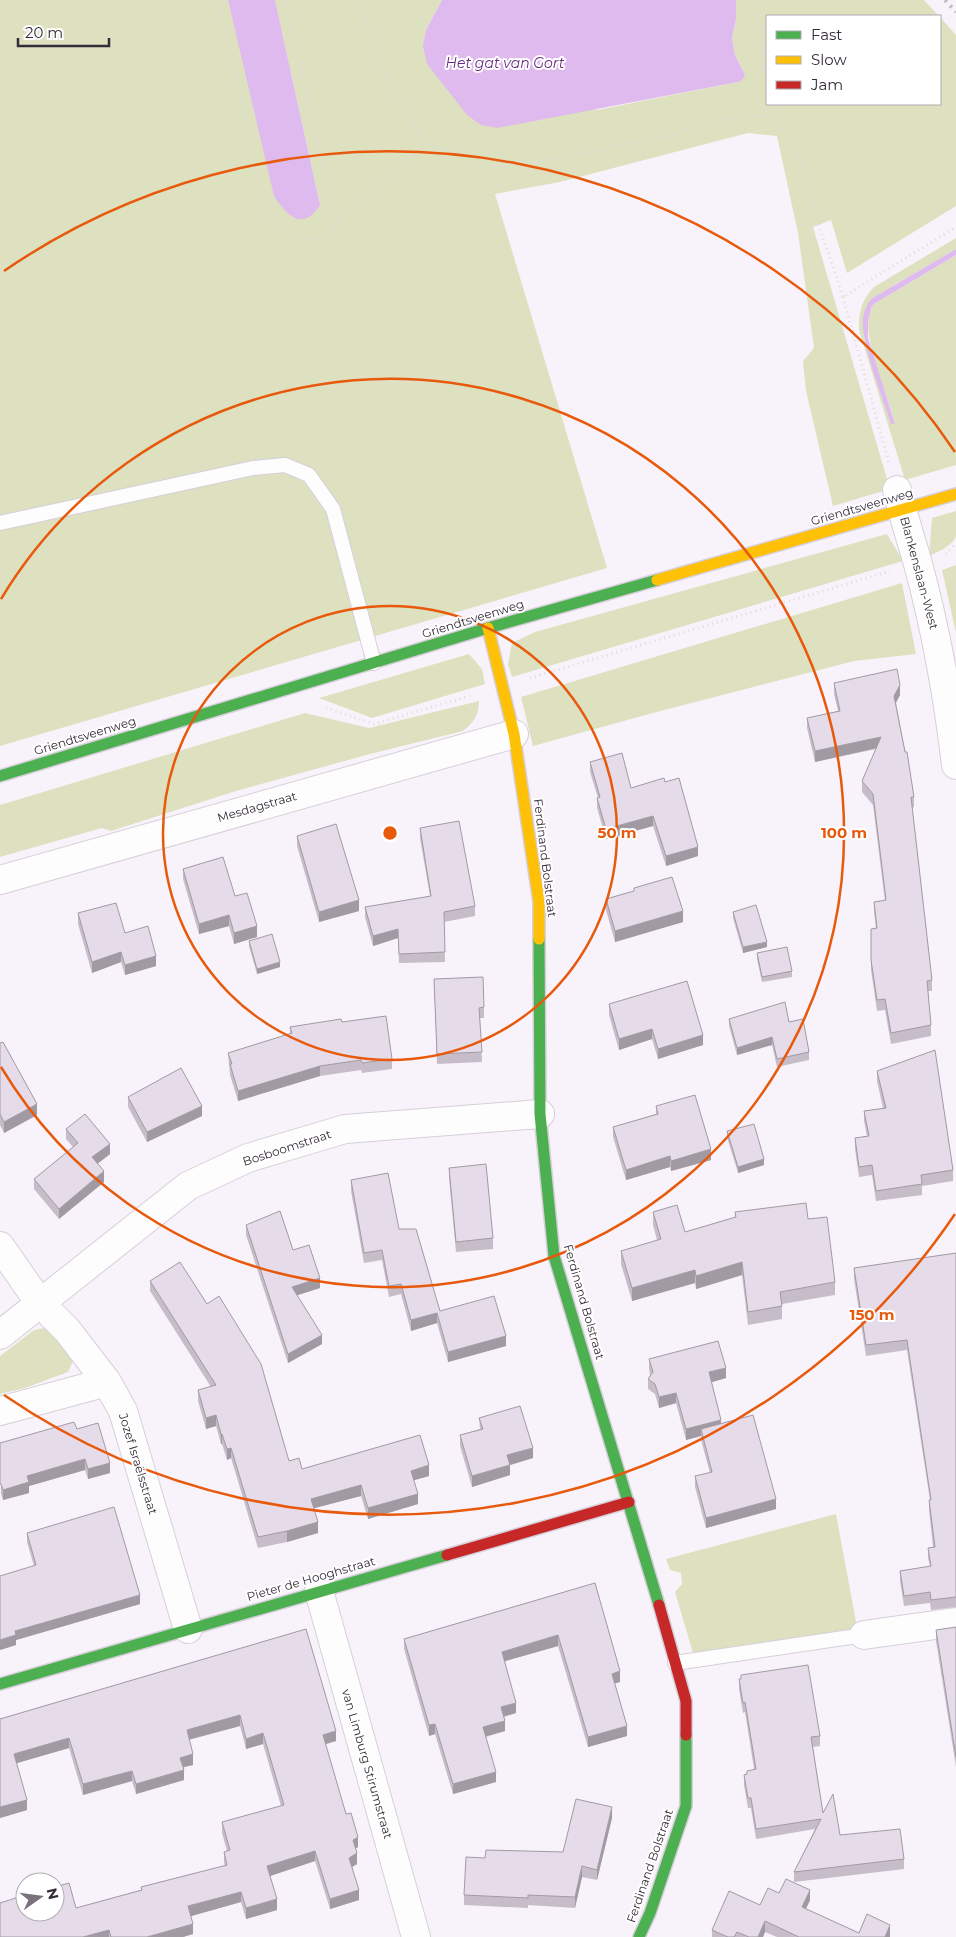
<svg xmlns="http://www.w3.org/2000/svg" width="956" height="1937" font-family="Montserrat,sans-serif">
  <style>
    .green { fill: #dde1c0 }
    .water { fill: #dfbaee }
    .lines { fill: none; stroke-linecap: round; stroke-linejoin: round }
    .lane-casing { stroke: #d6cfd9; stroke-width: 16 }
    .street-casing { stroke: #d6cfd9; stroke-width: 30 }
    .fast-casing { stroke: #d6cfd9; stroke-width: 14 }
    .slow-casing { stroke: #d6cfd9; stroke-width: 14 }
    .jam-casing { stroke: #d6cfd9; stroke-width: 14 }
    .path { stroke: #dedcde; stroke-width: 3; stroke-dasharray: 1 4; stroke-linecap: butt }
    .lane { stroke: #fefdfe; stroke-width: 14 }
    .street { stroke: #fefdfe; stroke-width: 28 }
    .fast { stroke: #4caf50; stroke-width: 11 }
    .slow { stroke: #ffc107; stroke-width: 11 }
    .jam { stroke: #c62828; stroke-width: 11 }
    .rail { stroke: #c0bec0; stroke-width: 4; stroke-dasharray: 2.5 5; stroke-linecap: butt }
    .wall { fill: #c6bdc8 }
    .shaded-wall { fill: #a19aa3 }
    .building { fill: #e6dce9; stroke: #a19aa3 }
    .ring { fill: none; stroke: #e8590c; stroke-width: 2.5 }
    .labels { text-anchor: middle; stroke-width: 4; stroke-linejoin: round; paint-order: stroke }
    .street-label { font-size: 12px; fill: #352c38; stroke: #fff }
    .water-label { font-size: 14px; font-style: italic; fill: #672b7d; stroke: #fff }
    .centre { fill: #e8590c; stroke: #fff; stroke-width: 2.5 }
    .ring-label { font-size: 15px; text-anchor: middle; font-weight: bold; fill: #e8590c; stroke: #fff; stroke-width: 4; stroke-linejoin: round; paint-order: stroke }
  </style>
  <rect width="100%" height="100%" fill="#f8f3fa"/>
  <path class="green" d="M0,0H228L247,76L320,205L275,0H442L426,30L597,110L738,82L744,73L735,55L732,38L736,19V0H924L939,16H767V104H940V17L956,35V206L847,273L831,220L813,227L890,489L833,506L806,391L803,361L814,348L798,233L777,136L748,133L560,182L495,194L607,568L0,746Z
    M956,238V249L871,299L864,337L895,424C889,395 855,329 874,304L956,255V465L905,480L859,330C858,313 862,299 874,287Z
    M956,511V537C950,547 940,551 929,556L932,518Z
    M887,534L903,561L512,677L508,664L512,643L535,632Z
    M956,565V633L942,570Z
    M902,583L916,654L854,661L649,714L533,746L521,697Z
    M469,654L482,669L485,684L372,718L319,698Z
    M479,701C479,715 474,722 463,731L370,754L236,791L111,831L102,828L0,857V805L305,713L369,728Z
    M44,1328L52,1329L72,1353L73,1361L68,1372L25,1388L0,1394V1356L34,1330Z
    M836,1514L857,1627L854,1632L693,1653L675,1592L682,1584L681,1573L670,1570L666,1559Z"/>
  <path class="water" d="M228,0H275L320,205C303,232 287,216 274,196Z
    M442,0H736V19L732,38L735,55L745,75L743,79L738,82L497,128L481,125L467,115L427,64L423,46L426,30Z
    M956,249V255L874,304L871,308L868,322V338L895,424H891C883,398 860,342 863,317C864,311 867,305 871,299Z"/>
  <g class="lines">
    <defs>
      <path id="lane" d="M0,523L253,468L285,465L309,475L333,509L374,663
        M675,1663L864,1635"/>
      <path id="street" d="M897,490C903,515 911,539 918,564C936,630 948,697 956,765
        M0,880L514,734
        M0,1246L39,1302L67,1330L107,1382L123,1411L188,1629
        M0,1335L188,1186L248,1158L345,1129L540,1114
        M0,1411L107,1382
        M319,1591L416,1937
        M864,1635L956,1622"/>
      <path id="fast" d="M0,776L488,628L657,580
        M539,939L540,1114L554,1256L659,1605
        M0,1684L447,1555
        M639,1937L650,1913L686,1806V1735"/>
      <path id="slow" d="M657,580L956,494
        M488,628L514,734L539,902V939"/>
      <path id="jam" d="M447,1555L629,1502
        M659,1605L686,1701V1735"/>
    </defs>
    <use href="#lane" class="lane-casing"/>
    <use href="#street" class="street-casing"/>
    <use href="#fast" class="fast-casing"/>
    <use href="#slow" class="slow-casing"/>
    <use href="#jam" class="jam-casing"/>
    <path class="path" d="M218,0L239,84L252,158L267,216L276,225L301,237L315,238L327,234L339,221L423,147
      M285,0L325,176L339,221
      M353,0L359,7L368,27L391,86L425,143L489,166L529,163L664,137L733,118L768,116L789,139L802,165L820,228L843,297L956,227
      M759,0L768,116
      M843,297L889,463
      M946,554L956,543
      M530,678L890,571
      M326,708L374,724L473,695
      M34,1347L41,1369"/>
    <use href="#lane" class="lane"/>
    <use href="#street" class="street"/>
    <use href="#fast" class="fast"/>
    <use href="#slow" class="slow"/>
    <use href="#jam" class="jam"/>
    <path class="rail" d="M945,0L956,12"/>
  </g>
  <path class="wall" d="M834,683L900,695L896,703L914,797V807L912,808L932,980V991H928L931,1025V1036L891,1044L885,1010L877,1011L871,970V929L876,928L874,912V902L885,901L873,805L862,792V781L876,749L815,762L807,728V718L838,711L834,694Z
    M590,762L631,788L665,782L698,856L666,866L653,826L606,839L597,808V798H598L590,772Z
    M420,828L475,906V916L444,922L445,962L399,963L398,938L373,946L365,917V907L430,896L420,838Z
    M297,836L359,911L319,922L297,846Z
    M183,869L235,896L257,937L234,944L229,926L199,934L183,879Z
    M634,888L683,922L615,942L606,910V899L634,891Z
    M733,912L767,947L743,953L733,918Z
    M78,913L125,933L156,966L125,975L121,962L92,973L78,924Z
    M249,941L280,967L257,974L249,946Z
    M757,953L792,971V977L762,982L757,959Z
    M434,979L484,1007V1018H480L482,1062L437,1064Z
    M609,1004L703,1045L658,1059L652,1039L619,1050L609,1015Z
    M729,1019L789,1022L809,1052V1060L777,1067L772,1045L737,1055L729,1026Z
    M342,1022L392,1059V1069L362,1073L361,1070L320,1076L238,1101L230,1075L228,1053L290,1034V1027Z
    M0,1043L37,1115L4,1133L0,1125Z
    M877,1071L953,1170V1181L922,1186V1195L876,1201L872,1175L859,1177L855,1149V1138L867,1136L864,1121V1111L883,1108L877,1081Z
    M128,1097L202,1116L147,1142L128,1107Z
    M656,1106L711,1160L671,1171L670,1167L626,1180L613,1137V1127L656,1114Z
    M66,1129L110,1154L97,1164L104,1182L59,1219L34,1189V1179L73,1147L66,1139Z
    M727,1131L764,1165L738,1173L727,1137Z
    M449,1168L493,1238V1249L456,1252L449,1178Z
    M351,1180L399,1229L440,1311L506,1346L448,1362L437,1323L411,1331L401,1294L389,1297L382,1260L364,1263L351,1191Z
    M653,1212L685,1232L735,1217V1212L808,1219L835,1282V1295L782,1304V1319L748,1325L742,1275L696,1289L695,1283L632,1301L621,1264V1251L657,1240L653,1225Z
    M246,1225L293,1250L320,1288L297,1295L322,1344L288,1363L246,1235Z
    M956,1253V1607L931,1610L930,1603L904,1606L900,1581V1571L930,1566L928,1558V1548L933,1547L929,1510V1500H930L907,1350L866,1356L854,1279V1268Z
    M150,1281L289,1461L302,1469L429,1476L414,1480L418,1504L368,1519L361,1496L314,1508L318,1533L287,1542L258,1548L231,1458L227,1460L222,1444H221L216,1426L206,1429L198,1401V1390L211,1387L150,1291Z
    M649,1359L726,1378L711,1382L721,1424L776,1509L706,1528L695,1487V1476L710,1473L701,1440V1436L686,1440L676,1403L659,1408L655,1394L648,1389V1379L650,1375L649,1369Z
    M479,1418L533,1458L510,1465V1475L472,1487L460,1446V1435L480,1429Z
    M77,1429L110,1473L88,1479L85,1470L29,1486V1493L3,1500L1,1494L0,1443Z
    M27,1533L140,1604L16,1640V1645L0,1650L34,1566L27,1542Z
    M595,1583L620,1682L615,1683L627,1736L588,1747L558,1646L505,1661L516,1713L504,1717L505,1731L486,1737L496,1782L453,1794L435,1734L429,1736L404,1649V1639Z
    M956,1627V1767L936,1641V1630Z
    M306,1629L336,1741L325,1744L346,1814L358,1847L356,1848L357,1864L352,1867L359,1900L330,1909L315,1861L270,1876L277,1910L246,1919L241,1902L191,1916L193,1934L183,1937H0L76,1908L141,1890V1887L225,1866L224,1862V1852L227,1851L222,1833V1822L281,1806L263,1744L246,1749L240,1726L189,1740L193,1765L183,1767L184,1780L136,1794L132,1781L83,1795L69,1748L16,1763L27,1810L0,1818V1719Z
    M739,1679L820,1736V1746L813,1747L823,1813L840,1835L904,1859V1869L794,1882V1872L815,1829L756,1839L751,1808H748L744,1785V1775L754,1769L745,1712L743,1713L739,1689Z
    M612,1818L597,1880L582,1877L575,1908L528,1905V1908L464,1905V1895L485,1858L563,1852Z
    M779,1893L810,1900L806,1909L859,1933L890,1935V1937H777L765,1932L763,1937H712V1930L760,1905Z"/>
  <path class="shaded-wall" d="M900,685V695L894,706V696Z
    M881,737V747L815,762V751Z
    M653,816V826L606,839V829Z
    M698,847V856L666,866V856Z
    M359,900V911L319,922V912Z
    M683,911V922L615,942V931Z
    M229,915V926L199,934V924Z
    M257,926V937L234,944V933Z
    M398,929V938L373,946V936Z
    M767,942V947L743,953V947Z
    M121,952V962L92,973V962Z
    M156,956V966L125,975V965Z
    M280,962V967L257,974V969Z
    M652,1029V1039L619,1050V1039Z
    M703,1035V1045L658,1059V1049Z
    M772,1037V1045L737,1055V1048Z
    M320,1066V1076L238,1101V1091Z
    M37,1104V1115L4,1133V1122Z
    M202,1106V1116L147,1142V1132Z
    M110,1144V1154L92,1168V1157Z
    M711,1149V1160L671,1171V1161Z
    M670,1156V1167L626,1180V1170Z
    M764,1159V1165L738,1173V1167Z
    M104,1171V1182L59,1219V1209Z
    M742,1262V1275L696,1289V1276Z
    M695,1270V1283L632,1301V1288Z
    M320,1278V1288L292,1297V1287Z
    M437,1313V1323L411,1331V1320Z
    M322,1335V1344L288,1363V1354Z
    M506,1336V1346L448,1362V1352Z
    M726,1368V1378L709,1383V1372Z
    M676,1393V1403L659,1408V1397Z
    M216,1415V1426L206,1429V1418Z
    M721,1420V1430L701,1429V1436L686,1440V1429Z
    M221,1434H222V1444H221Z
    M231,1448V1458L227,1460V1449Z
    M533,1448V1458L510,1465V1475L472,1487V1476L507,1455Z
    M85,1459V1470L29,1486V1493L3,1500V1490L27,1476Z
    M110,1463V1473L88,1479V1469Z
    M429,1465V1476L411,1481V1471Z
    M361,1485V1496L311,1509V1499Z
    M418,1494V1504L368,1519V1508Z
    M776,1499V1509L706,1528V1518Z
    M318,1522V1533L287,1542V1531Z
    M140,1595V1604L16,1640V1645L0,1650V1640L15,1631Z
    M558,1635V1646L502,1662V1652Z
    M620,1671V1682L612,1684V1674Z
    M516,1703V1713L501,1717V1707Z
    M240,1715V1726L187,1740V1730Z
    M505,1721V1731L483,1737V1727Z
    M435,1724V1734L429,1736V1725Z
    M627,1726V1736L588,1747V1737Z
    M336,1731V1741L323,1745V1735Z
    M263,1733V1744L246,1749V1739Z
    M69,1738V1748L14,1764V1754Z
    M193,1754V1765L180,1768V1758Z
    M184,1770V1780L136,1794V1784Z
    M132,1771V1781L83,1795V1784Z
    M496,1772V1782L453,1794V1784Z
    M27,1800V1810L0,1818V1807Z
    M612,1807V1818L597,1880V1870Z
    M358,1837V1847L353,1850V1840Z
    M315,1851V1861L267,1877V1866Z
    M357,1853V1864L349,1869V1858Z
    M582,1866V1877L575,1908V1897Z
    M359,1890V1900L330,1909V1899Z
    M810,1890V1900L802,1917V1907Z
    M241,1892V1902L188,1917V1906Z
    M277,1899V1910L246,1919V1908Z
    M765,1921V1932L763,1937H758Z
    M193,1924V1934L183,1937H147Z
    M890,1925V1937H885Z
    M109,1930V1937H83Z"/>
  <path class="building" d="M897,669L900,685L894,696L905,752H907L914,797H911L932,980L927,981L931,1025L891,1033L885,999L877,1000L871,960V929L877,928L874,902L886,900L873,794L862,781L881,737L815,751L807,718L840,711L834,683Z
    M622,753L631,788L664,778L665,782L679,778L698,847L666,856L653,816L606,829L597,798L600,797L590,762Z
    M459,821L475,906L444,912L445,952L399,954L398,929L373,936L365,907L431,896L420,828Z
    M336,824L359,900L319,912L297,836Z
    M223,857L235,896L247,893L257,926L234,933L229,915L199,924L183,869Z
    M672,877L683,911L615,931L606,899L634,891V888Z
    M116,903L125,933L148,926L156,956L125,965L121,952L92,962L78,913Z
    M756,905L767,942L743,947L733,912Z
    M272,934L280,962L257,969L249,941Z
    M787,947L792,971L762,977L757,953Z
    M483,977L484,1007L479,1008L482,1052L437,1054L434,979Z
    M687,981L703,1035L658,1049L652,1029L619,1039L609,1004Z
    M785,1002L789,1022L803,1019L809,1052L777,1059L772,1037L737,1048L729,1019Z
    M386,1016L392,1059L362,1063L361,1060L320,1066L238,1091L230,1064H232L228,1053L292,1033L290,1027L341,1019L342,1022Z
    M3,1042L37,1104L4,1122L0,1114V1043Z
    M935,1050L953,1170L921,1175L922,1184L876,1191L872,1165L859,1167L855,1138L869,1136L864,1111L886,1108L877,1071Z
    M181,1068L202,1106L147,1132L128,1097Z
    M695,1095L711,1149L671,1161L670,1156L626,1170L613,1127L658,1114L656,1106Z
    M85,1114L110,1144L92,1157L104,1171L59,1209L34,1179L78,1143L66,1129Z
    M754,1124L764,1159L738,1167L727,1131Z
    M486,1164L493,1238L456,1242L449,1168Z
    M388,1173L399,1229H416L440,1311L494,1296L506,1336L448,1352L437,1313L411,1320L401,1284L389,1286L382,1250L364,1253L351,1180Z
    M806,1203L808,1219L827,1217L835,1282L780,1292L782,1306L748,1312L742,1262L696,1276L695,1270L632,1288L621,1251L661,1239L653,1212L677,1205L685,1232L736,1217L735,1212Z
    M280,1211L293,1250L309,1245L320,1278L292,1287L322,1335L288,1354L246,1225Z
    M956,1253V1597L931,1600L930,1592L904,1596L900,1571L931,1566L928,1548L935,1547L929,1500H931L907,1340L866,1345L854,1268Z
    M180,1262L207,1304L219,1296L261,1364L289,1461L299,1458L302,1469L420,1435L429,1465L411,1471L418,1494L368,1508L361,1485L311,1499L318,1522L287,1531L258,1537L231,1448L227,1449L222,1434H221L216,1415L206,1418L198,1390L216,1385L150,1281Z
    M718,1341L726,1368L709,1372L721,1420L686,1429L676,1393L659,1397L655,1384L648,1379L653,1372L649,1359Z
    M520,1406L533,1448L507,1455L510,1465L472,1476L460,1435L483,1429L479,1418Z
    M753,1415L776,1499L706,1518L695,1476L712,1472L701,1429Z
    M74,1422L77,1429L98,1423L110,1463L88,1469L85,1459L27,1476L29,1482L3,1490L1,1484H0V1443Z
    M114,1507L140,1595L15,1631L16,1635L0,1640V1576L36,1565L27,1533Z
    M595,1583L620,1671L612,1674L627,1726L588,1737L558,1635L502,1652L516,1703L501,1707L505,1721L483,1727L496,1772L453,1784L435,1724L429,1725L404,1639Z
    M956,1627V1757L936,1630Z
    M306,1629L336,1731L323,1735L346,1814L351,1813L358,1837L353,1840L357,1853L349,1858L359,1890L330,1899L315,1851L267,1866L277,1899L246,1908L241,1892L188,1906L193,1924L147,1937H111L109,1930L83,1937H0V1903L25,1895V1912H55V1887L69,1883L76,1908L142,1890L141,1887L227,1865L224,1852L230,1850L222,1822L284,1805L263,1733L246,1739L240,1715L187,1730L193,1754L180,1758L184,1770L136,1784L132,1771L83,1784L69,1738L14,1754L27,1800L0,1807V1719Z
    M808,1665L820,1736L811,1737L823,1813L833,1794L840,1835L900,1829L904,1859L794,1872L821,1819L756,1829L751,1798H748L744,1775L747,1774V1771L756,1769L745,1702L743,1703L739,1679H741V1675Z
    M576,1799L612,1807L597,1870L582,1866L575,1897L528,1895V1898L464,1895L466,1857L485,1858L486,1850L563,1852Z
    M786,1879L810,1890L802,1907L859,1933L867,1914L890,1925L885,1937H799L765,1921L758,1937H749L737,1932L734,1937H728L712,1930L729,1891L760,1905L768,1888L779,1893Z"/>
  <g class="ring">
    <circle cx="390" cy="833" r="227"/>
    <path d="M1 599A454 454 0 1 1 1 1067"/>
    <path d="M955 1214A682 682 0 0 1 4 1395M4 271A682 682 0 0 1 955 452"/>
  </g>
  <g class="labels">
    <g class="street-label">
      <text transform="translate(862 507) rotate(-16)" y="4">Griendtsveenweg</text>
      <text transform="translate(919 573) rotate(75)" y="4">Blankenslaan-West</text>
      <text transform="translate(473 619) rotate(-17)" y="4">Griendtsveenweg</text>
      <text transform="translate(85 736) rotate(-17)" y="4">Griendtsveenweg</text>
      <text transform="translate(257 807) rotate(-16)" y="4">Mesdagstraat</text>
      <text transform="translate(545 858) rotate(83)" y="4">Ferdinand Bolstraat</text>
      <text transform="translate(287 1148) rotate(-18)" y="4">Bosboomstraat</text>
      <text transform="translate(584 1302) rotate(74)" y="4">Ferdinand Bolstraat</text>
      <text transform="translate(138 1464) rotate(73)" y="4">Jozef Israëlsstraat</text>
      <text transform="translate(311 1579) rotate(-16)" y="4">Pieter de Hooghstraat</text>
      <text transform="translate(367 1764) rotate(74)" y="4">van Limburg Stirumstraat</text>
      <text transform="translate(650 1866) rotate(-71)" y="4">Ferdinand Bolstraat</text>
    </g>
    <g class="water-label">
      <text x="505" y="68">Het gat van Gort</text>
    </g>
  </g>
  <circle cx="390" cy="833" r="8" class="centre"/>
  <g class="ring-label">
    <text x="617" y="838">50 m</text>
    <text x="844" y="838">100 m</text>
    <text x="872" y="1320">150 m</text>
  </g>
  <rect x="766" y="15" width="175" height="90" fill="#ffffff" stroke="#aeabaf"/>
  <rect x="776" y="31" width="25" height="8" fill="#4caf50" stroke="#aeabaf"/>
  <text x="811" y="40" font-size="15" fill="#352c38">Fast</text>
  <rect x="776" y="56" width="25" height="8" fill="#ffc107" stroke="#aeabaf"/>
  <text x="811" y="65" font-size="15" fill="#352c38">Slow</text>
  <rect x="776" y="81" width="25" height="8" fill="#c62828" stroke="#aeabaf"/>
  <text x="811" y="90" font-size="15" fill="#352c38">Jam</text>
  <g transform="translate(40 1897) rotate(76)"><circle r="24" fill="#ffffff" stroke="#aeabaf"/>
  <path d="M0-4L9 19L0 12L-9 19Z" fill="#79727c"/>
  <text y="-8" font-size="14" font-weight="bold" text-anchor="middle" fill="#352c38">N</text>
  </g>
  <path d="M18 38v8h91v-8" fill="none" stroke="#352c38" stroke-width="2.5"/>
  <text x="25" y="38" font-size="15" fill="#352c38" stroke="#ffffff" stroke-width="4" paint-order="stroke">20 m</text>
</svg>
